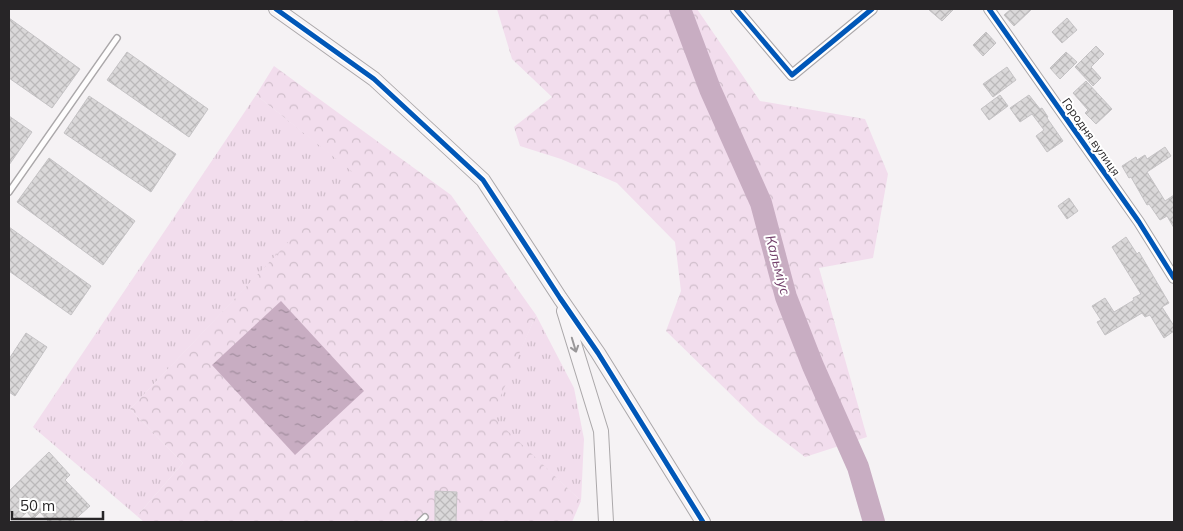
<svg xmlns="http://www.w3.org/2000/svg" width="1183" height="531" font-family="Mulish,sans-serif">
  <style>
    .grass { fill: url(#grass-tufts) }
    .forest { fill: url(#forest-crowns) }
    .water { fill: url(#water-ripples) }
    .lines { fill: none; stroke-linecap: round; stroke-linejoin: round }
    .river { stroke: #c8adc2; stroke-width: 22 }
    .building { fill: url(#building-cross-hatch); stroke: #c5c3c5 }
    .lane-casing { stroke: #aba8aa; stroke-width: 8 }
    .street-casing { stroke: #aba8aa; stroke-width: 12 }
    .secondary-casing { stroke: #aba8aa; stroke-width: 16 }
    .lane { stroke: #fefdfd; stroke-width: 5 }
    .street { stroke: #fefdfd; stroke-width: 10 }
    .secondary { stroke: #f7f4f6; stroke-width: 14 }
    .cycleway-casing { stroke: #fff; stroke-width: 8 }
    .cycleway { stroke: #0057b8; stroke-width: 5 }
    .oneway { stroke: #999799 }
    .labels { text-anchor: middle; stroke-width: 4; stroke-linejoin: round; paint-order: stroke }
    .street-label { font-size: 12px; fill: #272527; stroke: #fff }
    .water-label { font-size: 14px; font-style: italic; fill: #74426c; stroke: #fff }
  </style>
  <defs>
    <pattern id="grass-tufts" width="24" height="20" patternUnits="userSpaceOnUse" patternTransform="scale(1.25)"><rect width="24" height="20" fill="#f2dded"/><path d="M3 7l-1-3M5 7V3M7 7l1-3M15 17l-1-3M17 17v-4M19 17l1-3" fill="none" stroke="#d0becb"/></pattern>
    <pattern id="forest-crowns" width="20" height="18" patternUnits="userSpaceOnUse" patternTransform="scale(1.25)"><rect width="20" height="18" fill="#f2dded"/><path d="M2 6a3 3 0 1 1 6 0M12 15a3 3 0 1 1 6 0" fill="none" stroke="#d0becb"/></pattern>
    <pattern id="water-ripples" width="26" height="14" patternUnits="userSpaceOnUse" patternTransform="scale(1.25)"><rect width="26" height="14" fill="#c8adc2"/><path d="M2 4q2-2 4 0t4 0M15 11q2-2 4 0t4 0" fill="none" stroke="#a28d9e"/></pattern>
    <pattern id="building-cross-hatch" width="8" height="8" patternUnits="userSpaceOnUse" patternTransform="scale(1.25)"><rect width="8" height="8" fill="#dad8d9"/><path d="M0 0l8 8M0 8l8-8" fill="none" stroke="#bbb9ba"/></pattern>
  </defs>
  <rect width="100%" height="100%" fill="#f5f2f4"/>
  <path class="grass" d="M256,95L355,173L130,409L183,463L137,516L33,427Z
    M536,315L574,388L584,439L581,501L491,416Z"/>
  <path class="forest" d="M497,9H697L760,101L865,119L888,174L873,258L819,268L867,437L805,457L759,422L666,331L681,291L675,242L617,183L561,159L520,146L514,127L552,97L512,59Z
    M274,66L451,195L536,315L492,416L581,501L572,522H144L137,516L183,463L130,409L354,173L256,95Z"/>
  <path class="water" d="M281,301L364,391L295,455L212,365Z"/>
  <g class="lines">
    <path class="river" d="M680,9L710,89L761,203L786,297L813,366L858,467L874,522"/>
  </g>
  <path class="building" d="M928,9H954L942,21Z
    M1011,9H1032L1014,26L1004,15Z
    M9,18L80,69L52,108L9,78Z
    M1067,18L1077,30L1062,43L1052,32Z
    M986,32L996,43L983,56L973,45Z
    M1096,46L1104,54L1091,67L1101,78L1093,86L1075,67Z
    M127,52L208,109L189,137L107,80Z
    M1066,52L1077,62L1060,79L1050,68Z
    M1007,67L1016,80L993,97L983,84Z
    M1086,81L1112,109L1096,124L1085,113L1088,110L1073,93Z
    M1000,95L1008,106L989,120L981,109Z
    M1029,95L1040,109L1042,108L1048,117L1047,118L1063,141L1047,152L1036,136L1044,130L1032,114L1020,122L1010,108Z
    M89,96L176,154L151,192L64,133Z
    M9,116L32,132L9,165Z
    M1165,147L1171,156L1147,172L1165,201L1174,195V228L1167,216L1160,220L1149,204L1147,205L1131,177L1129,178L1122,166L1136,157L1137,160L1145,155L1147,159Z
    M49,158L135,221L103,265L17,202Z
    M1069,198L1078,211L1067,219L1058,206Z
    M9,227L91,286L71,315L9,271Z
    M1126,237L1137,254L1139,252L1169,303L1162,307L1174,326V331L1164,338L1150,315L1145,317L1142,313L1105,335L1097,322L1101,320L1092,306L1105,298L1114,312L1134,300L1133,298L1141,294L1112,247Z
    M26,333L47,347L15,396L9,392V359Z
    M49,452L70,475L65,480L90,506L72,522H49L40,512L33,519L27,512L18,520L9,510V491Z
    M435,491L457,492L456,522H435Z"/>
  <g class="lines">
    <defs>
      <path id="lane" d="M9,192L117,38
        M420,522L425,517"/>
      <path id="street" d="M736,9L792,75L872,9
        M989,9L1139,222L1174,278"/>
      <path id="secondary" d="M276,9L374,79L483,180L560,298L598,353L703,522
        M564,311L601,431L606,522"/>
    </defs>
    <use href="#lane" class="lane-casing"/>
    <use href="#street" class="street-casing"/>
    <use href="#secondary" class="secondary-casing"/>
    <use href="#lane" class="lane"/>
    <use href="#street" class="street"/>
    <use href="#secondary" class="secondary"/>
    <defs>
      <path id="cycleway" d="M276,9L374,79L483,180L560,298L598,353L703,522
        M736,9L792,75L872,9
        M989,9L1139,222L1174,278"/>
    </defs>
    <use href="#cycleway" class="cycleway-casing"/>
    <use href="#cycleway" class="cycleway"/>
  </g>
  <defs><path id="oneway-shaft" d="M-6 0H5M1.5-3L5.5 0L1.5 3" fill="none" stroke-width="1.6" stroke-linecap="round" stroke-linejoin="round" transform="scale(1.25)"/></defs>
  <use class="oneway" href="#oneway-shaft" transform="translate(574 345) rotate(73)"/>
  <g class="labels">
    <g class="street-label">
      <text transform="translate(1091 137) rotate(55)" y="4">Городня вулиця</text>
    </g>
    <g class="water-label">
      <text transform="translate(778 265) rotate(75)" y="5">Кальміус</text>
    </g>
  </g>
  <rect width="1183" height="531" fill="none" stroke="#272527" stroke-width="20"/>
  <path d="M12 511v8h91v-8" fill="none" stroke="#272527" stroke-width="2.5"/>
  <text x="20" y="511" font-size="15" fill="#272527" stroke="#ffffff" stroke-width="4" paint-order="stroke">50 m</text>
</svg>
